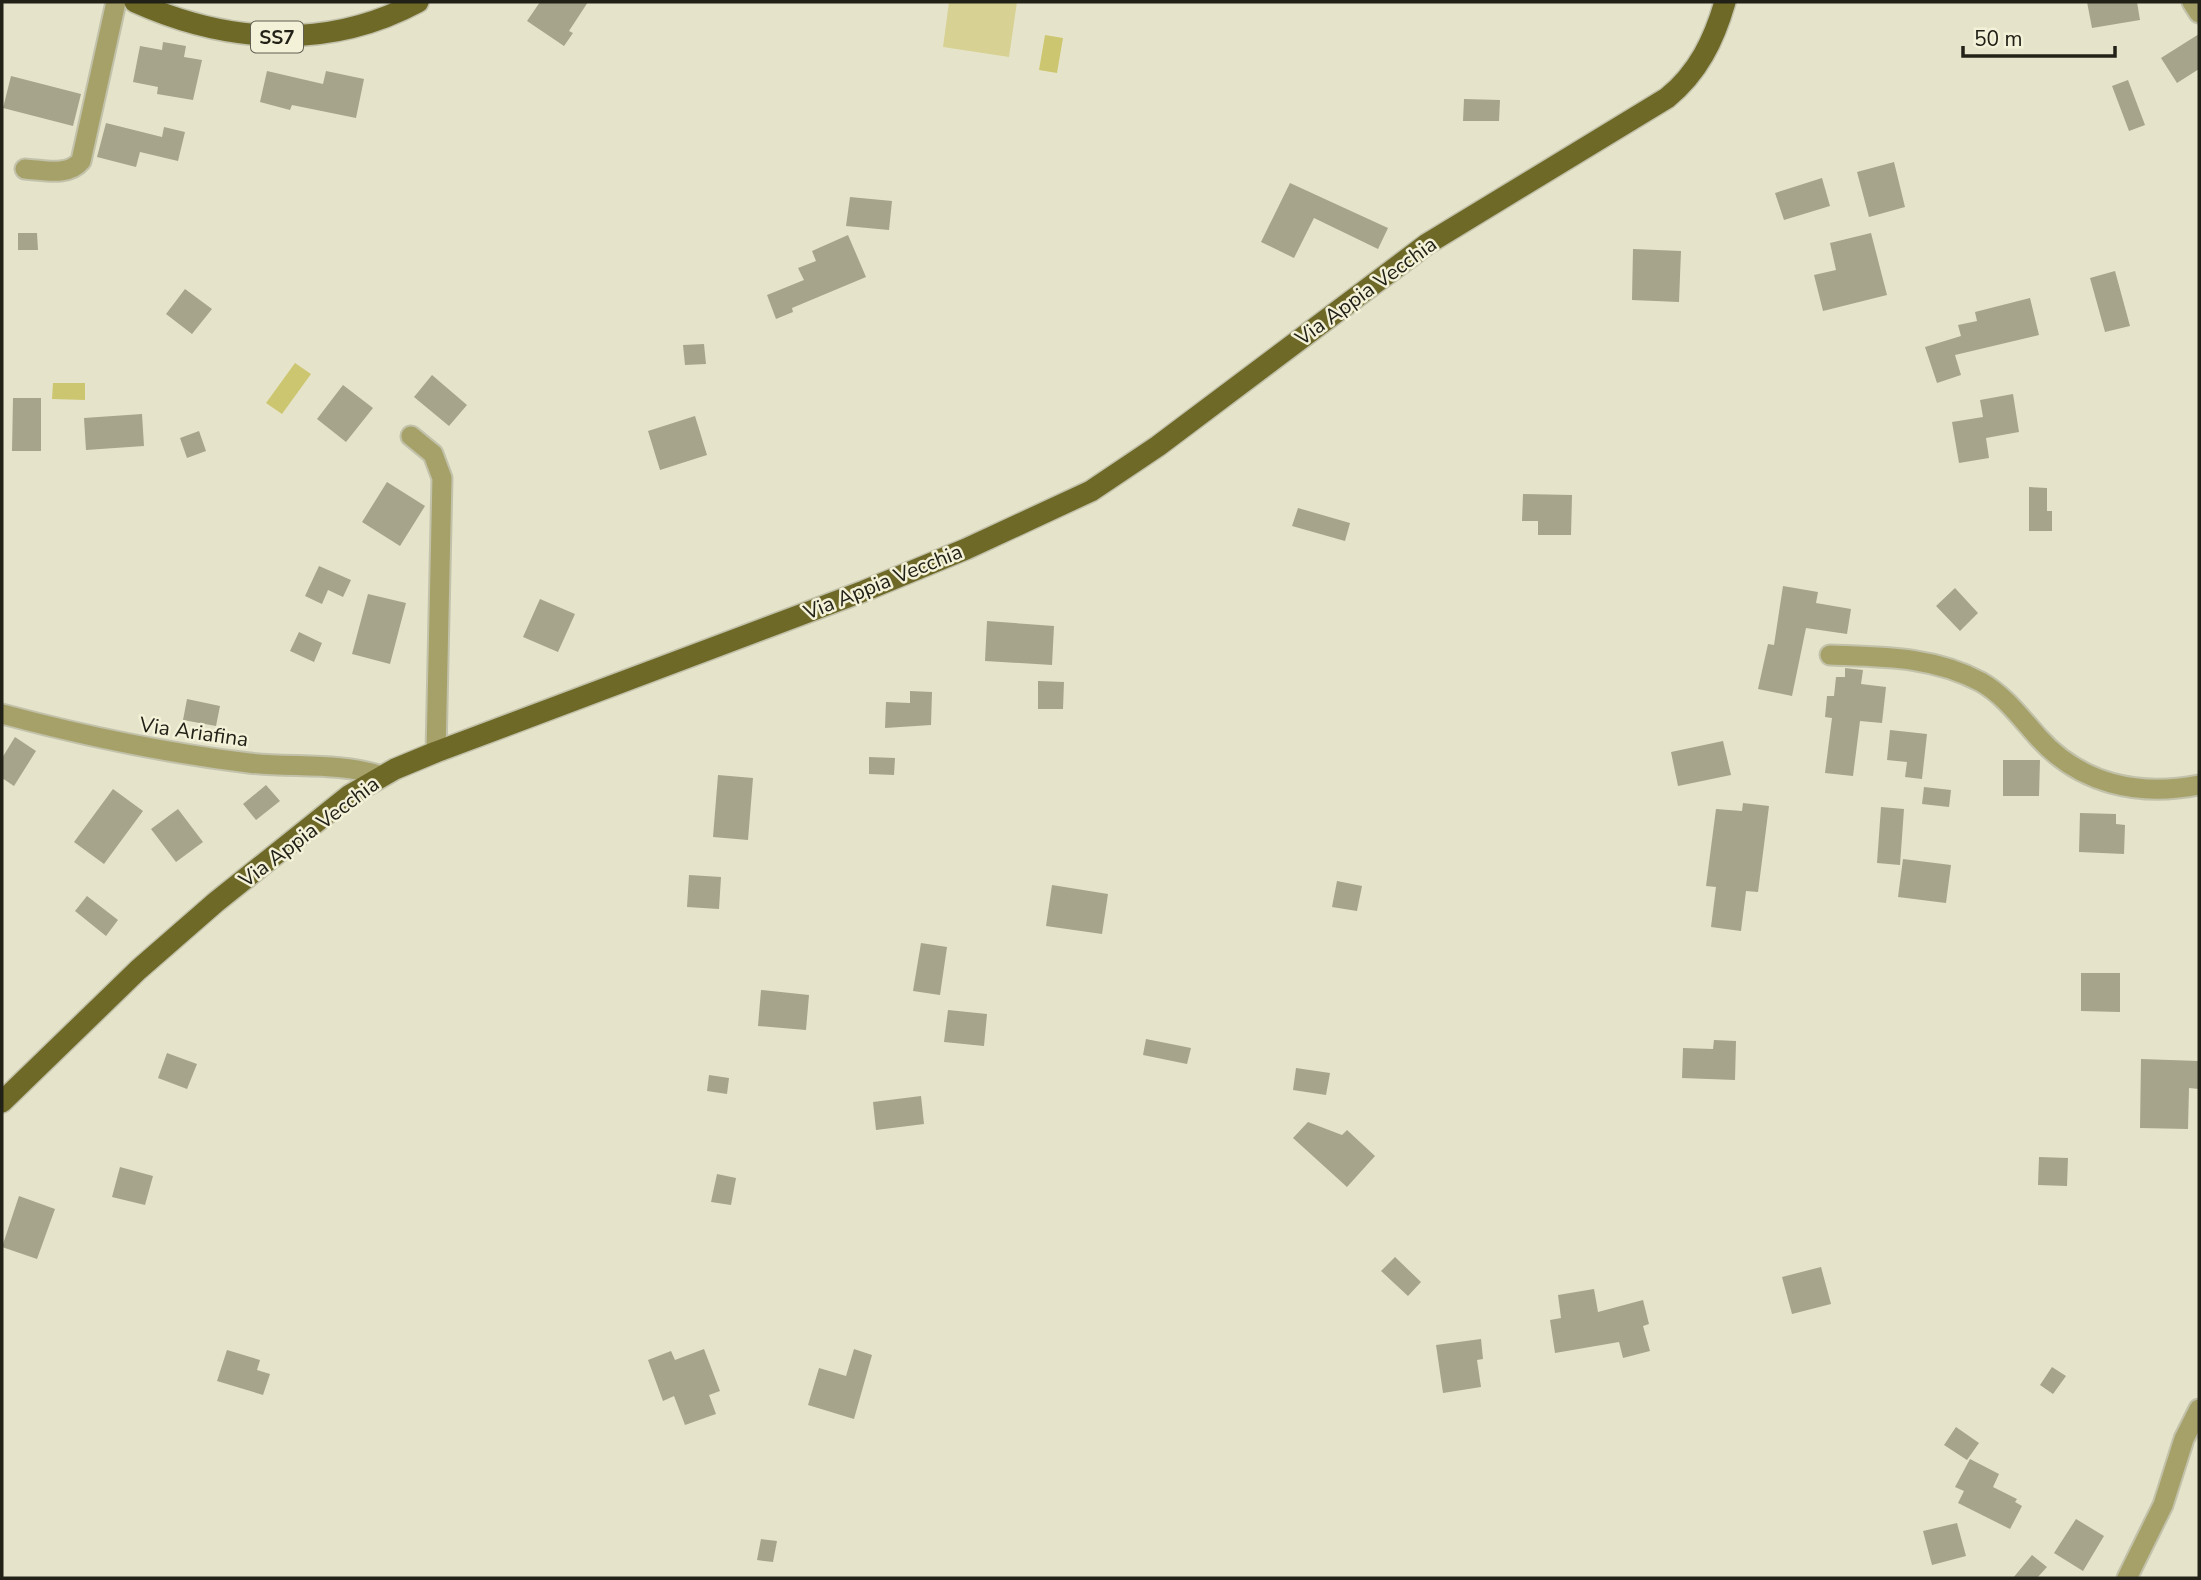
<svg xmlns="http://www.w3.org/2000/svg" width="2201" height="1580" font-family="'Nunito Sans',sans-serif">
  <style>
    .green { fill: #d7d293 }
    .water { fill: #cdc670 }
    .building { fill: #a6a48b }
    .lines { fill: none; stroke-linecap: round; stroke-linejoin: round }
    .minor-casing { stroke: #c2c1aa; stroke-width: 23 }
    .major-casing { stroke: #c2c1aa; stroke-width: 24 }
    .minor { stroke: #a6a169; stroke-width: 19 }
    .major { stroke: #6f6928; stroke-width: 21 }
    .labels { text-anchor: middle; stroke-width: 5; stroke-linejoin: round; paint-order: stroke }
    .shield { fill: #f3f1d7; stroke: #615f51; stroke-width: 2 }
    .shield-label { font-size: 19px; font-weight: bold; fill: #222118 }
    .street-label { font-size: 21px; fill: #222118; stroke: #f3f1d7 }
  </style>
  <rect width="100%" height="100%" fill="#e5e4ca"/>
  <path class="green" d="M949,2H1017L1009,57L943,47Z"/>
  <path class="water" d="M1045,35L1063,38L1057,73L1039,70Z
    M295,363L311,374L282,414L266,403Z
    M53,383H85V400L52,399Z"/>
  <path class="building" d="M540,2H588L569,31L573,33L564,46L527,21Z
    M2087,2H2137L2140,20L2092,28Z
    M2199,34V69L2177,83L2161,58Z
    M163,42L186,46L184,57L202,60L193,100L157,94L158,87L133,82L140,46L162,50Z
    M267,71L323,84L326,71L364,79L356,118L292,105L290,110L260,102Z
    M11,76L81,94L73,126L3,108Z
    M2128,80L2145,125L2129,131L2112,86Z
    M1464,99L1500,100L1499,121H1463Z
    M106,123L162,137L164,127L185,132L178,161L140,152L136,167L97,157Z
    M1894,162L1905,207L1869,217L1857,172Z
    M1822,178L1830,206L1784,220L1775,193Z
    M1290,183L1388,228L1378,249L1314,218L1294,258L1261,242Z
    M850,197L892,201L889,230L846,226Z
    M18,233H37L38,250H18Z
    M1871,233L1887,295L1823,311L1814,275L1836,270L1830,243Z
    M848,235L866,277L792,308L793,312L776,319L767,295L804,280L798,268L816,261L812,251Z
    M1633,249L1681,251L1679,302L1632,300Z
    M2115,271L2130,326L2105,332L2090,278Z
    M185,289L212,309L192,334L166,314Z
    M2030,298L2039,335L1955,355L1961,375L1937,383L1925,347L1961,336L1958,325L1977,321L1975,312Z
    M704,344L706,364L685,365L683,345Z
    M432,375L467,405L449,426L414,397Z
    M343,385L373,408L346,442L317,419Z
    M2013,394L2019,432L1986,438L1989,458L1959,463L1952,422L1983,417L1980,400Z
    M13,398H41V451H12Z
    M142,414L144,446L86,450L84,418Z
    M695,416L707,455L660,470L648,431Z
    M199,431L206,451L187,458L180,438Z
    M387,482L425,506L400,546L362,522Z
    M2029,487L2047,488V511H2052V531H2029Z
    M1523,494L1572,495L1571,535H1538V521H1522Z
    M1298,508L1350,523L1345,541L1292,526Z
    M319,566L351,580L343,597L328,590L322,604L305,596Z
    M1783,586L1818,592L1816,603L1851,609L1847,634L1806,628L1792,696L1758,689L1768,644L1774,645Z
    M1955,588L1978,613L1960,631L1936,606Z
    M368,594L406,603L390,664L352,654Z
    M540,599L575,614L558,652L523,637Z
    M987,621L1054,626L1052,665L985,661Z
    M299,632L322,643L314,662L290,651Z
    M1845,668L1863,670L1861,684L1886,687L1882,723L1860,721L1853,776L1825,773L1832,718L1825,717L1827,696H1834L1836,677H1845Z
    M1038,681L1064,682L1063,709H1038Z
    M910,691L932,692L931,725L885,728L886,702L910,703Z
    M187,699L220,706L216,726L183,720Z
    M1890,730L1927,734L1922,779L1905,777L1907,762L1887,760Z
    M15,737L36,751L14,786L2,778V758Z
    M1723,741L1731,775L1678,786L1671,752Z
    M869,757L895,758L894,775L869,774Z
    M2003,760H2040L2039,796H2003Z
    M718,775L753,778L748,840L713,837Z
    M266,785L280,801L256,820L243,804Z
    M1924,787L1951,790L1949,807L1922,804Z
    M113,789L143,811L104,864L74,842Z
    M1743,803L1769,806L1758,892L1746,891L1741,931L1711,927L1716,887L1706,886L1716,809L1742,811Z
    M1881,807L1904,809L1900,865L1877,863Z
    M178,809L203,842L176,862L151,829Z
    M2080,813L2116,814V824L2125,825L2124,854L2079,852Z
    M1903,859L1951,865L1946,903L1898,897Z
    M689,875L721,877L719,909L687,907Z
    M1337,881L1362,886L1357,911L1332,907Z
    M1052,885L1108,894L1102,934L1046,926Z
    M87,896L118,920L106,936L75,911Z
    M921,943L947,947L940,995L913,991Z
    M2081,973H2120V1012L2081,1011Z
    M761,990L809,995L806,1030L758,1026Z
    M948,1010L987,1014L984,1046L944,1042Z
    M1146,1039L1191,1048L1187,1064L1143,1055Z
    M1714,1040L1736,1041L1735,1080L1682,1078L1683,1048L1713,1049Z
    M167,1053L197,1064L187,1089L158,1078Z
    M2141,1059L2199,1061V1089L2189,1088L2188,1129L2140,1128Z
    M1296,1068L1330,1073L1326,1095L1293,1090Z
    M709,1075L729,1078L727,1094L707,1091Z
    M921,1096L924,1124L876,1130L873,1102Z
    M1308,1122L1342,1135L1347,1130L1375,1156L1347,1187L1293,1138Z
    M2039,1157L2068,1158L2067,1186L2038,1185Z
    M120,1167L153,1176L145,1205L112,1197Z
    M717,1174L736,1178L731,1205L711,1202Z
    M19,1196L55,1209L37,1259L2,1247Z
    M1395,1257L1421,1282L1408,1296L1381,1271Z
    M1821,1267L1831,1304L1792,1314L1782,1277Z
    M1594,1289L1598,1312L1643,1300L1649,1324L1643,1326L1650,1351L1623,1358L1619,1342L1555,1353L1550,1320L1561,1318L1558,1295Z
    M1481,1339L1483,1359L1477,1360L1481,1387L1443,1393L1436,1345Z
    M704,1349L720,1391L709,1395L716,1414L685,1425L674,1396L663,1401L648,1360L671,1351L675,1360Z
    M854,1349L872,1355L854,1419L808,1405L819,1368L846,1376Z
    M227,1350L260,1360L257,1370L270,1374L263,1395L217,1381Z
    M2052,1367L2066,1376L2053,1394L2040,1385Z
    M1956,1427L1979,1443L1967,1460L1944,1445Z
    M1970,1459L1999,1474L1993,1487L2017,1499L2015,1502L2022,1506L2010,1529L1958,1503L1964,1491L1955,1487Z
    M2076,1519L2104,1536L2083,1571L2054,1553Z
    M1957,1523L1966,1556L1932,1565L1923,1531Z
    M761,1539L777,1541L773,1562L757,1560Z
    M2032,1555L2047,1567L2037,1578H2013Z"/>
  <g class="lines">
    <defs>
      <path id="minor" d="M2192,2L2199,13
        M25,169C43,170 68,177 81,161L116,2
        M411,436L433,454L442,478L436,752
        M1830,655C1882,657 1933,656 1981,682C2004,695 2021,718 2038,737C2080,784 2138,797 2199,785
        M2,714C84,736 165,753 249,763C294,768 338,762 382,776
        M2127,1578L2163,1505L2184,1439L2199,1409"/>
      <path id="major" d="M135,2C226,43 327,51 418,2
        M2,1102L138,970L216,902L350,795L395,769L436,752L864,591L966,549L1091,491L1158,446L1427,244L1667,98C1698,73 1714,40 1725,2"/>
    </defs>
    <use href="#minor" class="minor-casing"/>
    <use href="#major" class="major-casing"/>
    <use href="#minor" class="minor"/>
    <use href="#major" class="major"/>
  </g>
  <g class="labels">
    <rect class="shield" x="251" y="21.5" width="52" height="31" rx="5"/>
    <g class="shield-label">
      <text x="277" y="44">SS7</text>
    </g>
    <g class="street-label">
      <text transform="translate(1366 291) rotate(-36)" y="7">Via Appia Vecchia</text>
      <text transform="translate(883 582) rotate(-22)" y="7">Via Appia Vecchia</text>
      <text transform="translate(194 732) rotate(8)" y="7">Via Ariafina</text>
      <text transform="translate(309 832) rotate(-37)" y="7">Via Appia Vecchia</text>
    </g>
  </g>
  <rect width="2201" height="1580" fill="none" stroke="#222118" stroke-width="7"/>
  <path d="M1963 46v10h152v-10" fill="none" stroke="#222118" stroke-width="3.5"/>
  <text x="1974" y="46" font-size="21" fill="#222118" stroke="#f3f1d7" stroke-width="5" paint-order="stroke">50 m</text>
</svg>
